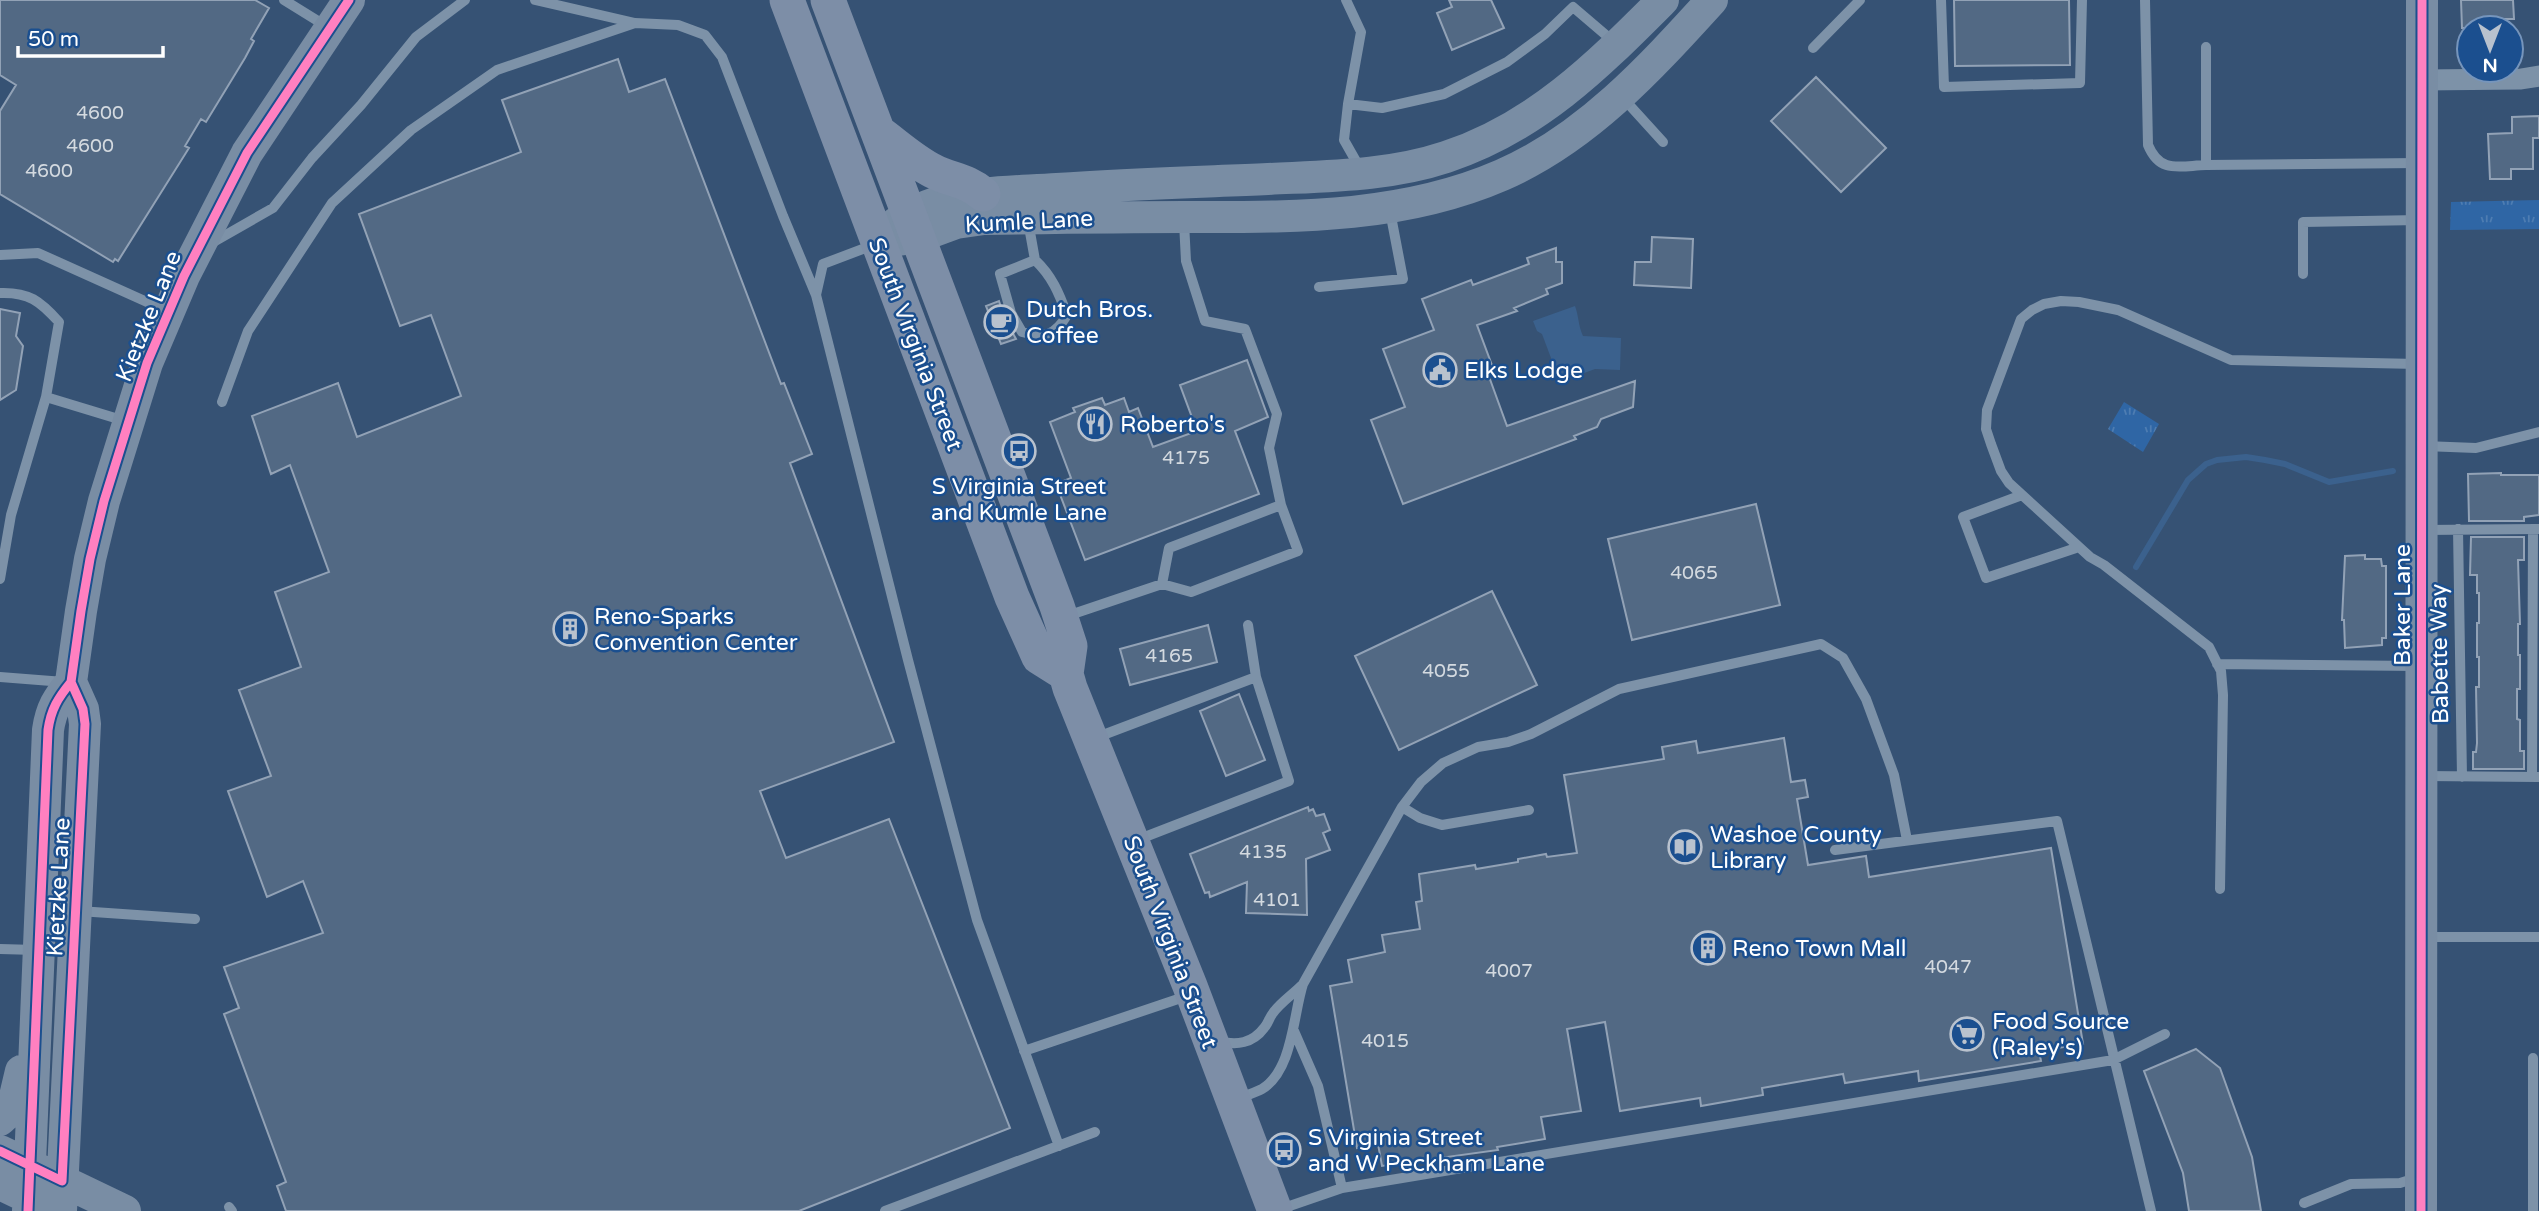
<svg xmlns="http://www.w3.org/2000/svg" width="2539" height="1211" font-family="'Varela Round',sans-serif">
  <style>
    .park { fill: url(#park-tufts) }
    .water { fill: #3b618d }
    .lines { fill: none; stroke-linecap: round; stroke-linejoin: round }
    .stream { stroke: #3b618d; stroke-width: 6 }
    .building { fill: #526984; stroke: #92a2b6; stroke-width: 2 }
    .lane { stroke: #7d92a8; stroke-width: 10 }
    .street { stroke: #7d92a8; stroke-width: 21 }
    .secondary { stroke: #798da4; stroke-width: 32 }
    .primary { stroke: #7d8ea7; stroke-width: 35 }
    .cycleway-casing { stroke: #1b4f8f; stroke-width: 13 }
    .cycleway { stroke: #ff80c0; stroke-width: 9 }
    .labels { text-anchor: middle; stroke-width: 5; stroke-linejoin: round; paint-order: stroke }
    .number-label { font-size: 19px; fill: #d4dae0 }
    .street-label { font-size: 23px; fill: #fff; stroke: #1b4f8f }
    .poi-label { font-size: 23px; fill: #fff; stroke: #1b4f8f; text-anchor: start }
  </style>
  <defs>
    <pattern id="park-tufts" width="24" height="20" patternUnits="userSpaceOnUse" patternTransform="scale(1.75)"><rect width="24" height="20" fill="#2f66a5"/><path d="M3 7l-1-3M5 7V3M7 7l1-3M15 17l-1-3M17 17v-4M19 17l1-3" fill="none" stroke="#4e7db2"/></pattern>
  </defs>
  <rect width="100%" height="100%" fill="#365274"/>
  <path class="park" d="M2539,200V229L2450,230L2451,202Z
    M2124,402L2159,424L2143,452L2108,429Z"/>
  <path class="water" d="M1575,306C1579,317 1578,325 1583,336L1621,338L1620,370L1595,369L1560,382L1542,334L1537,331L1533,321Z"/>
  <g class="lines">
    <path class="stream" d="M2136,567L2188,480L2206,464L2217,460L2246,457L2265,460L2285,464L2329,482L2393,471"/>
  </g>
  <path class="building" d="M0,0H255L269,8L251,39L254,41L245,58L206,122L201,119L185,146L189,148L118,261L115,259L113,262L0,194V111L16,85L0,75Z
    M1449,0H1491L1504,28L1452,50L1437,13L1452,7Z
    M1954,0H2069L2070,65L1955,66Z
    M2461,0H2513L2514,19H2497V28H2462Z
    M618,59L629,92L665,79L781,384L784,383L812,454L790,463L894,742L760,791L786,858L889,819L1010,1128L799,1211H286L277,1186L286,1182L224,1014L239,1008L224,967L323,933L303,881L267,897L228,791L271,776L239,690L301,667L275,592L329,572L290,465L271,474L252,416L338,383L357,437L461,396L431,315L400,326L359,214L521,152L502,100Z
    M1816,77L1886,148L1841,192L1771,121Z
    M2539,116V138H2533V169H2511V179H2490L2488,134L2512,133V117Z
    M1652,237L1693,239L1691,288L1634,285L1635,262H1651Z
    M1556,248V262H1562V283L1546,289L1548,294L1514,308L1517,311L1477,325L1493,368L1487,371L1507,426L1635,381L1633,407L1601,419L1597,427L1574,436L1576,439L1403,504L1371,420L1405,407L1383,349L1434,330L1422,299L1471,280L1473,285L1529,264L1527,258Z
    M999,301L1004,317L1016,339L1001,344L986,306Z
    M0,309L20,313L16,336L23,346L16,390L0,400Z
    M1247,360L1268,417L1235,431L1259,494L1085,560L1056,484L1071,478L1050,422L1075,412L1073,408L1102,398L1105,405L1124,398L1129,412L1138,408L1153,447L1197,431L1180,385Z
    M2501,473V475H2539V515L2524,517V521H2469L2468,474Z
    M1756,504L1780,605L1632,640L1608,539Z
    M2471,537H2524V560H2518L2520,624H2518V655H2520V689H2517V719L2520,720V751H2524V769H2473V752H2476L2477,743L2476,687H2479V657H2477V623H2479V593H2477V575H2470Z
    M2365,555V559H2381L2382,566H2386V638H2382V645L2345,648L2344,620H2342L2345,556Z
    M1492,591L1537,685L1399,750L1355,656Z
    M1208,625L1217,662L1130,685L1120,649Z
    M1239,694L1265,760L1226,776L1200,711Z
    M1784,738L1791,782L1805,780L1808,797L1797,799L1808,865L1866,856L1869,877L2051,848L2083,1044L2039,1051L2041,1061L1919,1081L1918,1071L1845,1083L1843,1074L1762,1088L1763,1095L1701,1106L1700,1098L1620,1111L1605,1022L1567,1029L1581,1111L1541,1117L1545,1139L1497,1147L1498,1150L1382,1166L1378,1144L1357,1148L1330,986L1352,982L1348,960L1385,952L1382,935L1420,929L1416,902L1422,901L1419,874L1475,865L1476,869L1518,862V859L1546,854L1547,857L1577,853L1564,775L1664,759L1662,747L1696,741L1698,753Z
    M1308,807L1309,811L1313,809L1316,816L1324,814L1330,830L1323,833L1330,850L1306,859L1307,915L1246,913L1247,882L1210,897L1209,892L1205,893L1190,854Z
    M2196,1049L2220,1068L2252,1157L2261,1211H2189L2183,1173L2144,1071Z"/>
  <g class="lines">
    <path class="lane" d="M284,0L326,26
      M535,0L635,23
      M1346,0L1361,32L1348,104L1382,108L1444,94L1507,62L1545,34L1573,7L1614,42
      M1941,0L1944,87L2080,83L2082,0
      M2145,0L2148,145C2160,174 2179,166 2206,165
      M2206,47V165L2420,163
      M1813,48L1860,0
      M1623,98L1663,142
      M1348,104L1344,140L1361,170
      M1028,221L1035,260L1000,274L1011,313L1022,332C1044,338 1055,336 1067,315C1059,293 1052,276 1035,260
      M1184,222L1186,261L1205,321L1245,329L1277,414L1269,448L1281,505
      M210,244L273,208L312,158L361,105L416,37L465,0
      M876,244L823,264L816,295L908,660L977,920L1059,1146
      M0,255L38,253L167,311
      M2303,274V222L2420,220
      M1319,287L1403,279L1390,211
      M0,293C29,292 40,301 59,322L46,397L125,421
      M222,402L248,331L332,203L411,130L497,70L635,23L678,25L705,35L722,57L783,216L816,295
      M2424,446L2476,448L2539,432
      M2022,495L1963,517L1986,578L2079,547
      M2458,529L2462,777
      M2424,530L2538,529
      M0,579L11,515L46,397
      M1064,617L1162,584L1191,592L1298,551L1281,505L1169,548L1162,584
      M2217,664L2419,666
      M0,677L64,682
      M1095,738L1256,677
      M2424,776L2538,777
      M2532,777L2533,529
      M1402,807L1420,818L1442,825L1529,810
      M1137,840L1289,781L1256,677L1248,625
      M1835,850L2057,821L2151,1211
      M2220,889L2223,695L2221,671L2209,647L2104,565L2090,557L2009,483L2001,471L1991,444L1986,429L1987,410L2021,319L2032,310L2044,304L2061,301L2079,302L2118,310L2231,360L2418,364
      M79,911L195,919
      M2424,937H2539
      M0,949L36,950
      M1294,1031L1318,1086L1342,1188
      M1220,1041C1236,1046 1253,1043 1264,1028C1268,1024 1269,1018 1273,1013C1280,1003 1292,995 1301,986
      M1024,1051L1187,996
      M1236,1100C1244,1096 1254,1093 1262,1089C1293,1070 1293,1015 1303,984L1402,807L1421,782L1443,763L1478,747L1508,742L1531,734L1619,689L1821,644L1843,658L1866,699L1894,775L1907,840
      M2304,1203L2351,1184L2400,1183L2419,1177
      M229,1207L232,1211
      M1278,1210L1342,1188L2113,1060L2165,1034
      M885,1211L1095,1132
      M2533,1211V1058"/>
    <path class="street" d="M2422,80L2521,79L2539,76"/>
    <path class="secondary" d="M890,228C934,189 1001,193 1057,189C1127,184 1198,182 1268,179C1328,176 1389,176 1446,157C1537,127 1598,65 1663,0
      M878,243L918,237L956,223L984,219C1051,218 1118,217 1185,217C1293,217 1401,219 1502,175C1587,138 1651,67 1712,0
      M0,1120L12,1109L21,1071
      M0,1151L125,1211
      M0,1184L46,1206
      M28,1211L48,730C51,709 58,698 71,682
      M61,1211L85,724L83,709L71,682L81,611L90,559L104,501L147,363L184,276L247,153L349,0
      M2421,1211L2422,0"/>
    <path class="primary" d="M787,0L1012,597L1039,657L1066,674
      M828,0L1057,606L1070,646L1066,674L1070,688L1190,986L1275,1211
      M878,132C896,145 913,161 933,171C950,180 967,180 983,194"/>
    <defs>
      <path id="cycleway" d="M0,1151L62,1181L85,724L83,709L71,682L81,611L90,559L104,501L147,363L184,276L247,153L349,0
        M28,1211L48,730C51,709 58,698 71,682
        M2421,1211L2422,0"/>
    </defs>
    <use href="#cycleway" class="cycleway-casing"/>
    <use href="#cycleway" class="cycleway"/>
  </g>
  <defs>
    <symbol id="cafe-ring" viewBox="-11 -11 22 22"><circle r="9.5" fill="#1b4f8f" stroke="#b9c2ce" stroke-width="1.5"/><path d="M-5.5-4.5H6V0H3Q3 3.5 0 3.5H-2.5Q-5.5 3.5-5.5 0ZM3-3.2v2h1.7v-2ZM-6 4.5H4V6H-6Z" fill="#b9c2ce"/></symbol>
    <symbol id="civic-ring" viewBox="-11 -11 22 22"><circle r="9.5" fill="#1b4f8f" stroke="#b9c2ce" stroke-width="1.5"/><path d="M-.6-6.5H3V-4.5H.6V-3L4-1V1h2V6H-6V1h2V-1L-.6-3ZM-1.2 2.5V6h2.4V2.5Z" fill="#b9c2ce"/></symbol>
    <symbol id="restaurant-ring" viewBox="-11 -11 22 22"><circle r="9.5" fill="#1b4f8f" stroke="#b9c2ce" stroke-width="1.5"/><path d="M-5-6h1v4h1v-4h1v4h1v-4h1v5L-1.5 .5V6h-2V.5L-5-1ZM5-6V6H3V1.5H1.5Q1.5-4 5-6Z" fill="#b9c2ce"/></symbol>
    <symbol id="bus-ring" viewBox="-11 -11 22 22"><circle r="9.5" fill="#1b4f8f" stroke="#b9c2ce" stroke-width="1.5"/><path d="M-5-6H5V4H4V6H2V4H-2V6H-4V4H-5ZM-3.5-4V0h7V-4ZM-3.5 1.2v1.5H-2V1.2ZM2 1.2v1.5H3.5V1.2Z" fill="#b9c2ce"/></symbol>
    <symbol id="building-ring" viewBox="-11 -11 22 22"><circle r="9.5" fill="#1b4f8f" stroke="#b9c2ce" stroke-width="1.5"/><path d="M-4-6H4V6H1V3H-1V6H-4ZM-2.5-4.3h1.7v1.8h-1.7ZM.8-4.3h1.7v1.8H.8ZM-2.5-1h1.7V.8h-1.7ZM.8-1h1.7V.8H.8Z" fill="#b9c2ce"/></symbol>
    <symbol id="library-ring" viewBox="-11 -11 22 22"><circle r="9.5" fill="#1b4f8f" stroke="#b9c2ce" stroke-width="1.5"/><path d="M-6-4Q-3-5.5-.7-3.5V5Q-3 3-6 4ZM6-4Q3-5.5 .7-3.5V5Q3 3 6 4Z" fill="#b9c2ce"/></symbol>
    <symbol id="supermarket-ring" viewBox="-11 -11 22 22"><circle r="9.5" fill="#1b4f8f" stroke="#b9c2ce" stroke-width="1.5"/><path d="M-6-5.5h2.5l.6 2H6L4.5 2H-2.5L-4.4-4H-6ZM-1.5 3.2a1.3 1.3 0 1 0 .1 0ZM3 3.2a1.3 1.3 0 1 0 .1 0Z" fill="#b9c2ce"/></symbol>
  </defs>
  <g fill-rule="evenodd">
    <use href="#cafe-ring" x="982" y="303" width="38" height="38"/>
    <use href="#civic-ring" x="1421" y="351" width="38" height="38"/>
    <use href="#restaurant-ring" x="1076" y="405" width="38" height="38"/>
    <use href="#bus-ring" x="1000" y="432" width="38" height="38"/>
    <use href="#building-ring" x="551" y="610" width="38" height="38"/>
    <use href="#library-ring" x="1666" y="828" width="38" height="38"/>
    <use href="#building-ring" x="1689" y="929" width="38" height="38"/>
    <use href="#supermarket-ring" x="1948" y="1015" width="38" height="38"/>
    <use href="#bus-ring" x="1265" y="1131" width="38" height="38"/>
  </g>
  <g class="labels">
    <g class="number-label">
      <text x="100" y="119">4600</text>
      <text x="90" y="152">4600</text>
      <text x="49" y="177">4600</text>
      <text x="1186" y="464">4175</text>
      <text x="1694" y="579">4065</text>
      <text x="1169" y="662">4165</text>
      <text x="1446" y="677">4055</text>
      <text x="1263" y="858">4135</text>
      <text x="1277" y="906">4101</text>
      <text x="1948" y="973">4047</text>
      <text x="1509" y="977">4007</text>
      <text x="1385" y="1047">4015</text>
    </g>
    <g class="street-label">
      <text transform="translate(1029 221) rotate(-3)" y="8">Kumle Lane</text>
      <text transform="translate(148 316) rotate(-68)" y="8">Kietzke Lane</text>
      <text transform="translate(916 344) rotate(69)" y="8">South Virginia Street</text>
      <text transform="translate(2402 605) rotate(-90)" y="8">Baker Lane</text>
      <text transform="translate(2439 654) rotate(-91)" y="8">Babette Way</text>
      <text transform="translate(58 887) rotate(-87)" y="8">Kietzke Lane</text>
      <text transform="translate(1171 942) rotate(69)" y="8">South Virginia Street</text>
    </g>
    <g class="poi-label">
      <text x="1026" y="317">Dutch Bros.<tspan x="1026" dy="26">Coffee</tspan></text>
      <text x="1464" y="378">Elks Lodge</text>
      <text x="1120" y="432">Roberto's</text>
      <text x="1019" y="494" text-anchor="middle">S Virginia Street<tspan x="1019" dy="26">and Kumle Lane</tspan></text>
      <text x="594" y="624">Reno-Sparks<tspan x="594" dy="26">Convention Center</tspan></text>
      <text x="1710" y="842">Washoe County<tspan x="1710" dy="26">Library</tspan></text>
      <text x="1732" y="956">Reno Town Mall</text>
      <text x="1992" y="1029">Food Source<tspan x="1992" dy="26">(Raley's)</tspan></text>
      <text x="1308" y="1145">S Virginia Street<tspan x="1308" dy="26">and W Peckham Lane</tspan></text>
    </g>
  </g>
  <g transform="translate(2490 49) rotate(180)"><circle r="33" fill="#1b4f8f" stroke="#7695bc" stroke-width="2"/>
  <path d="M0-5L12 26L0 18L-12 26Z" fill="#b9c2ce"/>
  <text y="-10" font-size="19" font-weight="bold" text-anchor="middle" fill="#ffffff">N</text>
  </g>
  <path d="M18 46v10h145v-10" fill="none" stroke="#ffffff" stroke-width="3.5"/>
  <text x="28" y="46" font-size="21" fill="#ffffff" stroke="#1b4f8f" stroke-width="5" paint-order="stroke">50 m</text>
</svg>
